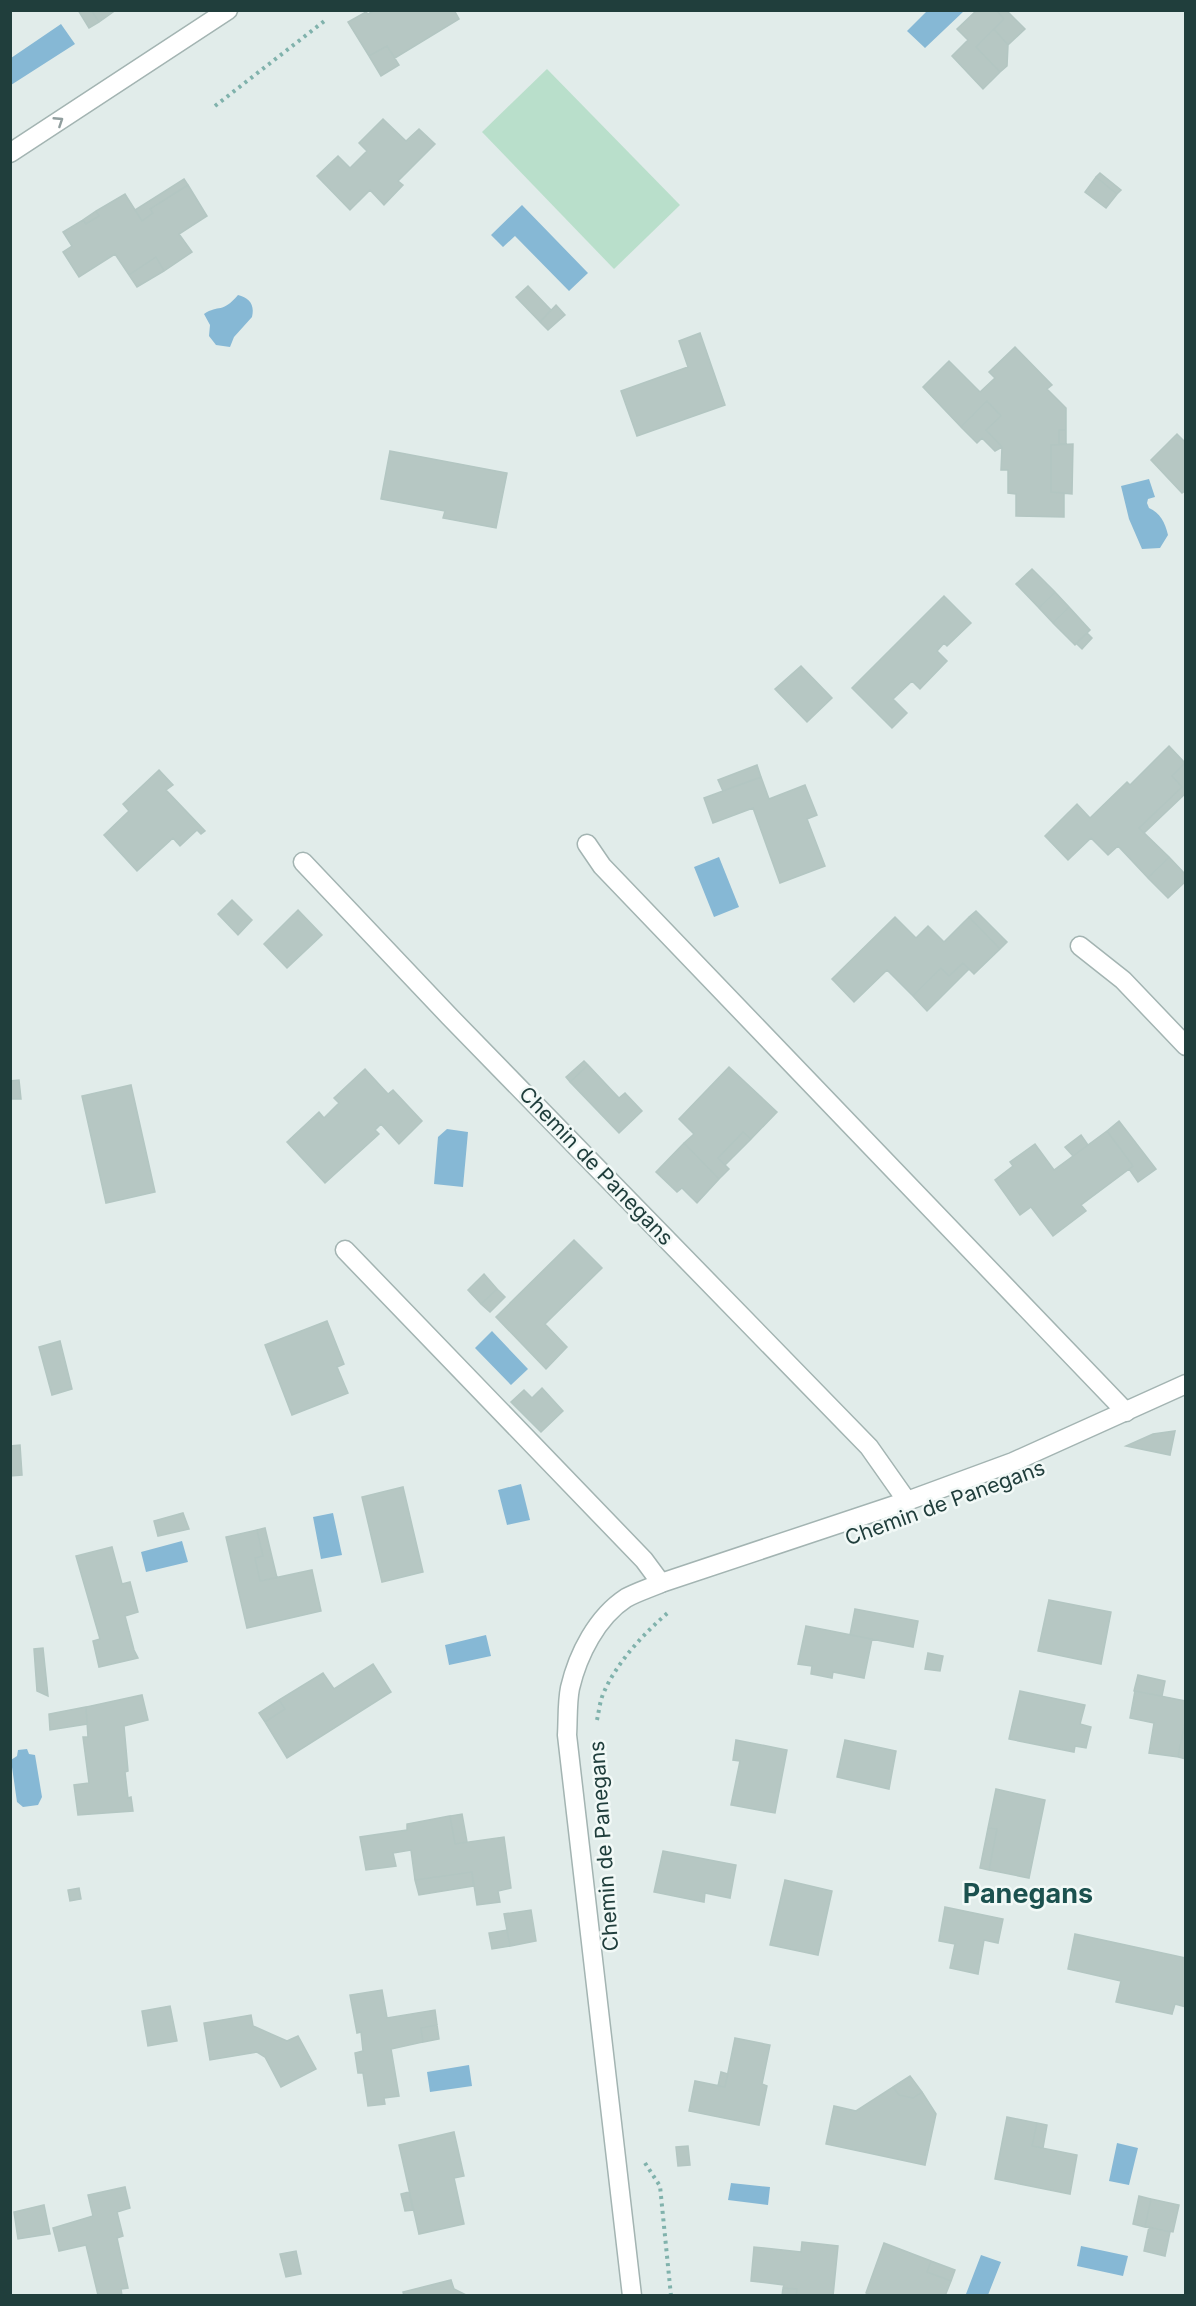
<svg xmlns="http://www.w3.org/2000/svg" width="1196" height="2306" font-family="Inter,sans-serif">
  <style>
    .green { fill: #b9dfcb }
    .water { fill: #86b8d5 }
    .building { fill: #b6c7c3; stroke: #b3c6c2; stroke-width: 1.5 }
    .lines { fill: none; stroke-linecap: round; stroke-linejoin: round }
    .minor-casing { stroke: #a3b4b2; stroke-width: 21 }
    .tertiary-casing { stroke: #a3b4b2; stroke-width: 21 }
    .path { stroke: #80b2ac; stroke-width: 4; stroke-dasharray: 3 4.5; stroke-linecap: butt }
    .minor { stroke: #fff; stroke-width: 18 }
    .tertiary { stroke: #fff; stroke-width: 18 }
    .oneway { stroke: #909e9e }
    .labels { text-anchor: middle; stroke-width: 5; stroke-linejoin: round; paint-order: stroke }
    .street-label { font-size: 21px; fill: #203e3c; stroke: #f2f9f7 }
    .district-label { font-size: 27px; font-weight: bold; fill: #1b514f; stroke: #f2f9f7 }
  </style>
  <rect width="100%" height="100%" fill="#e1ecea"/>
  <path class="green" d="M547,69L680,205L614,269L482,132Z"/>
  <path class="water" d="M927,11H964L925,48L907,31Z
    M61,24L75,44L11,85V58Z
    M522,205L588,273L569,291L515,236L503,247L491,235Z
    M238,295C249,298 255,304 252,317L234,337L230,347L216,345L209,336L210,325L204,314C219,304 222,314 238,295Z
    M1149,479L1155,497L1148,499L1147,503L1149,508C1160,513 1165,522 1168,535L1160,548L1142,549L1129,519L1121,486Z
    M719,857L739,907L714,917L694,867Z
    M447,1129L468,1132L463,1187L434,1184L438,1137Z
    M492,1331L528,1369L511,1385L475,1348Z
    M521,1484L530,1520L507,1525L498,1490Z
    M333,1513L342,1555L321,1559L313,1517Z
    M182,1541L188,1562L146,1572L141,1552Z
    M486,1635L491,1656L449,1665L445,1645Z
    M27,1749L29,1754L35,1755L42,1797L38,1805L23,1807L17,1802L11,1760L17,1756L18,1750Z
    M469,2065L472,2086L430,2092L427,2072Z
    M1117,2143L1138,2148L1129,2185L1109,2181Z
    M731,2183L770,2187L768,2205L728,2200Z
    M1081,2246L1128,2256L1123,2276L1077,2266Z
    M981,2255L1001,2262L988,2295L966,2294Z"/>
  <path class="building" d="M78,10H91L99,22L89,28Z
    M91,10H112L113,12L99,22Z
    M375,10H454L459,19L395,58L387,46L369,56L348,22L366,12L368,14Z
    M996,10L1004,19L976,47L1000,72L983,89L952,56L968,40L957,29L977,10Z
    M996,10H1006L1025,29L1008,45L994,29L1004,19Z
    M994,29L1008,45L1007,66L1000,72L976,47Z
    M387,46L399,65L381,76L369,56Z
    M383,119L406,141L419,129L435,144L398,181L403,185L384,205L370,190L350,210L317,176L338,156L350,168L367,151L359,143Z
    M1100,173L1121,190L1117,194L1096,177Z
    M1096,177L1117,194L1106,208L1085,192Z
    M184,179L188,185L150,209L153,213L142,221L135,210Z
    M188,185L207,216L179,234L192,252L164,271L156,257L129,275L115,254L79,277L63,252L72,246L63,232L83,220L86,224L99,216L96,211L125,194L142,221L153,213L150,209Z
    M96,211L99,216L86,224L83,220Z
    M156,257L164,271L137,287L129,275Z
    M528,286L551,310L540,322L516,297Z
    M556,305L565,315L548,330L540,322Z
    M700,333L725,405L637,436L621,391L688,367L679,341Z
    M1015,347L1052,385L1047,389L1066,408V430H1059V445H1051V492L1064,493V517L1016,516V494L1008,493V470H1001L1002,447L986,430L1001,416L987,401L961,427L923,387L949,361L980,392L995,378L989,372Z
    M987,401L1001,416L986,430L1002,447L995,451L982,438L977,443L961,427Z
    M1059,430H1066V444H1059Z
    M1177,434L1186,443V490L1182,493L1151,460Z
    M1073,444L1072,494L1051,492V445Z
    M390,451L507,473L496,528L443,518L445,511L381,499Z
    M1032,569L1055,592L1039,608L1016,584Z
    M1055,592L1069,607L1053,623L1039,608Z
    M944,596L971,623L947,646L944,643L937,651L947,661L920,689L912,681L893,699L907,713L892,728L852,688Z
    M1069,607L1090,630L1075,645L1053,623Z
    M1087,633L1092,638L1082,649L1076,643Z
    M801,666L832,698L807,722L775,689Z
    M1169,746L1185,763L1172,776L1182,787L1139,828L1169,857L1148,878L1118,846L1108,855L1091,838L1068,860L1045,836L1077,804L1090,818L1127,782L1130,785Z
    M1185,763L1186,793L1144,833L1139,828L1182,787L1172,776Z
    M757,765L761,777L723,791L718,780Z
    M159,770L173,785L166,790L205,831L201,834L197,830L180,846L173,838L137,871L104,835L129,811L123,804Z
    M761,777L769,799L805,785L817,815L807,819L825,866L780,883L753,808L713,823L704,798Z
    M1169,857L1186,875V881L1168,898L1148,878Z
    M232,900L252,920L238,935L218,914Z
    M298,910L322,935L287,968L264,944Z
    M976,911L1007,942L1000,949L969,917Z
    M895,917L916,938L928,926L944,942L969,917L1000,949L974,974L963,963L949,976L941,968L913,996L887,970L854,1002L832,979Z
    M963,963L969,969L927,1011L913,996L941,968L949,976Z
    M584,1061L588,1065L570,1082L566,1077Z
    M588,1065L619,1098L625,1093L642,1111L619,1133L570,1082Z
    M729,1067L777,1112L751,1139L743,1132L718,1158L729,1169L719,1179L684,1143L694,1134L679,1119Z
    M365,1069L388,1094L393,1090L422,1121L399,1144L381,1124L375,1130L379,1134L325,1183L287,1142L319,1112L324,1118L339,1103L334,1098Z
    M19,1080L21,1099H10V1081Z
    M131,1085L155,1192L106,1203L82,1096Z
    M1119,1121L1156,1169L1138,1182L1129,1169L1133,1166L1107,1131Z
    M1107,1131L1133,1166L1081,1205L1086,1211L1053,1236L1031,1207L1020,1215L995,1180L1013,1166L1010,1162L1035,1144L1054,1170Z
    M743,1132L751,1139L725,1165L718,1158Z
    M1081,1135L1088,1145L1073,1156L1065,1147Z
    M684,1143L719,1179L697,1203L682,1188L677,1192L656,1172Z
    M574,1240L602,1268L545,1324L567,1347L546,1369L496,1317Z
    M484,1274L497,1289L481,1304L468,1290Z
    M497,1289L505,1297L490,1312L481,1304Z
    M327,1321L344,1364L337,1367L348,1393L292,1415L265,1345Z
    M60,1341L72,1389L52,1395L39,1347Z
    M542,1388L563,1411L541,1432L511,1402L524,1390L532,1398Z
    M1175,1431L1170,1455L1126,1446L1153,1434Z
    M20,1445L22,1475L10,1476V1446Z
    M403,1487L423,1572L382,1582L362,1497Z
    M183,1513L189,1529L158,1536L154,1521Z
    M265,1528L277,1578L260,1581L255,1558L263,1556L257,1530Z
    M257,1530L263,1556L255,1558L260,1581L312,1570L321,1611L247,1628L226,1537Z
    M112,1547L122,1584L130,1582L138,1612L125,1616L134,1650L138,1658L99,1667L93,1641L100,1639L76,1556Z
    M1049,1600L1111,1612L1101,1664L1038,1651Z
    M855,1609L918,1621L913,1647L850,1635Z
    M806,1626L872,1639L864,1678L833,1672L832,1678L811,1674L812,1666L798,1664Z
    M43,1648L48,1696L37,1691L34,1649Z
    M928,1653L943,1656L940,1671L925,1669Z
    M373,1664L391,1692L287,1758L265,1722L285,1709L279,1700L323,1673L334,1689Z
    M1138,1675L1165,1681L1162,1696L1134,1691Z
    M1020,1691L1085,1705L1080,1724L1091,1727L1086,1748L1075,1746L1074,1752L1009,1739Z
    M1135,1691L1186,1701V1718L1178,1757L1149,1753L1154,1723L1130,1718Z
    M142,1695L148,1720L124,1726L128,1771L125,1772L128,1798L131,1797L133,1811L78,1815L74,1785L89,1783L83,1737H88L86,1707Z
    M279,1700L285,1709L265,1722L259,1713Z
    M86,1707L87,1724L50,1730L49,1714Z
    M1183,1732L1186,1733V1759L1178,1757Z
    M736,1740L787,1750L775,1813L731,1805L740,1761L733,1760Z
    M845,1740L896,1751L889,1789L837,1777Z
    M996,1789L1045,1800L1029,1878L989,1870L997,1829L988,1828Z
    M462,1814L467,1842L455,1844L450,1816Z
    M450,1816L455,1844L504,1837L511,1888L498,1891L500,1902L477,1905L472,1872L415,1880L411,1850L393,1853L396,1866L366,1870L360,1837L407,1830V1824Z
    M988,1828L997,1829L989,1870L980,1868Z
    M663,1851L736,1865L730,1898L705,1893L704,1902L654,1892Z
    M472,1872L473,1886L419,1895L415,1880Z
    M785,1880L832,1891L818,1955L770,1945Z
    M79,1888L81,1899L70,1901L68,1890Z
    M945,1907L1003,1919L998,1943L984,1940L978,1974L950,1968L955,1944L939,1941Z
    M531,1910L536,1941L510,1946L504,1914Z
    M507,1930L510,1946L492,1949L489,1933Z
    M1075,1934L1186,1958V2007L1175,2004L1172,2014L1116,2002L1121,1981L1068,1969Z
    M382,1990L387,2018L435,2010L437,2025L421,2028L423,2042L391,2049L399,2096L384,2098L385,2104L368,2106L363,2073H358L355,2053L363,2051L361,2032L357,2033L350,1995Z
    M170,2006L177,2041L148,2046L142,2011Z
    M251,2015L253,2026L287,2041L298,2036L316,2069L281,2087L265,2057L257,2052L210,2060L204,2023Z
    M437,2025L439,2039L423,2042L421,2028Z
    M735,2038L770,2045L762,2084L767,2086L759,2125L689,2111L695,2081L725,2087Z
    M721,2072L728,2074L725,2087L718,2086Z
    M910,2076L922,2092L913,2098L899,2095L893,2087Z
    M893,2087L899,2095L913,2098L922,2092L936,2114L925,2165L826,2144L834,2106L856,2111Z
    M1007,2117L1037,2123L1032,2146L1077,2155L1070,2194L995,2179Z
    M1037,2123L1047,2125L1043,2148L1032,2146Z
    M454,2132L464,2176L454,2178L464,2224L419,2234L399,2145Z
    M688,2146L690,2165L678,2166L676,2147Z
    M125,2187L130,2208L117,2212L123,2236L117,2238L128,2288L121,2289L122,2296H96L98,2295L86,2245L59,2251L53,2228L93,2216L88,2195Z
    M409,2192L413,2210L405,2211L401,2194Z
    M1139,2196L1151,2199L1145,2227L1133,2224Z
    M1151,2199L1179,2205L1173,2232L1145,2227Z
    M44,2205L50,2234L18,2239L14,2212Z
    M1149,2227L1170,2232L1165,2256L1144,2251Z
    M802,2242L838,2246L833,2296H796L797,2289L783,2288L784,2285L751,2281L754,2247L801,2252Z
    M884,2243L931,2261L927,2272L951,2281L945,2296H872L866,2293Z
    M296,2251L301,2274L286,2277L280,2254Z
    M931,2261L955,2270L951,2281L927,2272Z
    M451,2280L454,2289L468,2296H404L403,2292Z
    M783,2288L797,2289L796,2296H782Z"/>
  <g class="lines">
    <defs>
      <path id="minor" d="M587,844L602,866L1126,1412
        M303,862L449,1016L869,1447L907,1501
        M1080,946L1123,980L1186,1046
        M345,1250L644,1560L661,1583"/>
      <path id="tertiary" d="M10,153L228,10
        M632,2296L567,1735C568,1720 567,1703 570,1688C578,1654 597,1617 626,1598C637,1592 650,1588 661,1583L907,1501L1013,1462L1186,1384"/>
    </defs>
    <use href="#minor" class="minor-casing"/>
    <use href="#tertiary" class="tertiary-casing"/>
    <path class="path" d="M215,106L327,19
      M597,1720C599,1711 600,1700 604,1692C617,1662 645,1632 670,1611
      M645,2163L660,2186L671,2296"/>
    <use href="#minor" class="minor"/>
    <use href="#tertiary" class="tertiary"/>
  </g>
  <defs><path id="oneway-chevron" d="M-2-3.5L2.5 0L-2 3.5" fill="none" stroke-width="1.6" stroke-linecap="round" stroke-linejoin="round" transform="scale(1.5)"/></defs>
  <use class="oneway" href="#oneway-chevron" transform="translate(59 121) rotate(-33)"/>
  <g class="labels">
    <g class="street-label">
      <text transform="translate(596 1166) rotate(46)" y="7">Chemin de Panegans</text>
      <text transform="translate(945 1503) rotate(-20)" y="7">Chemin de Panegans</text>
      <text transform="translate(604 1846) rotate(-94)" y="7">Chemin de Panegans</text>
    </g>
    <g class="district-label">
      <text x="1028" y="1903">Panegans</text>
    </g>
  </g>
  <rect width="1196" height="2306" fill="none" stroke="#203e3c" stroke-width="24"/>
</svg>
